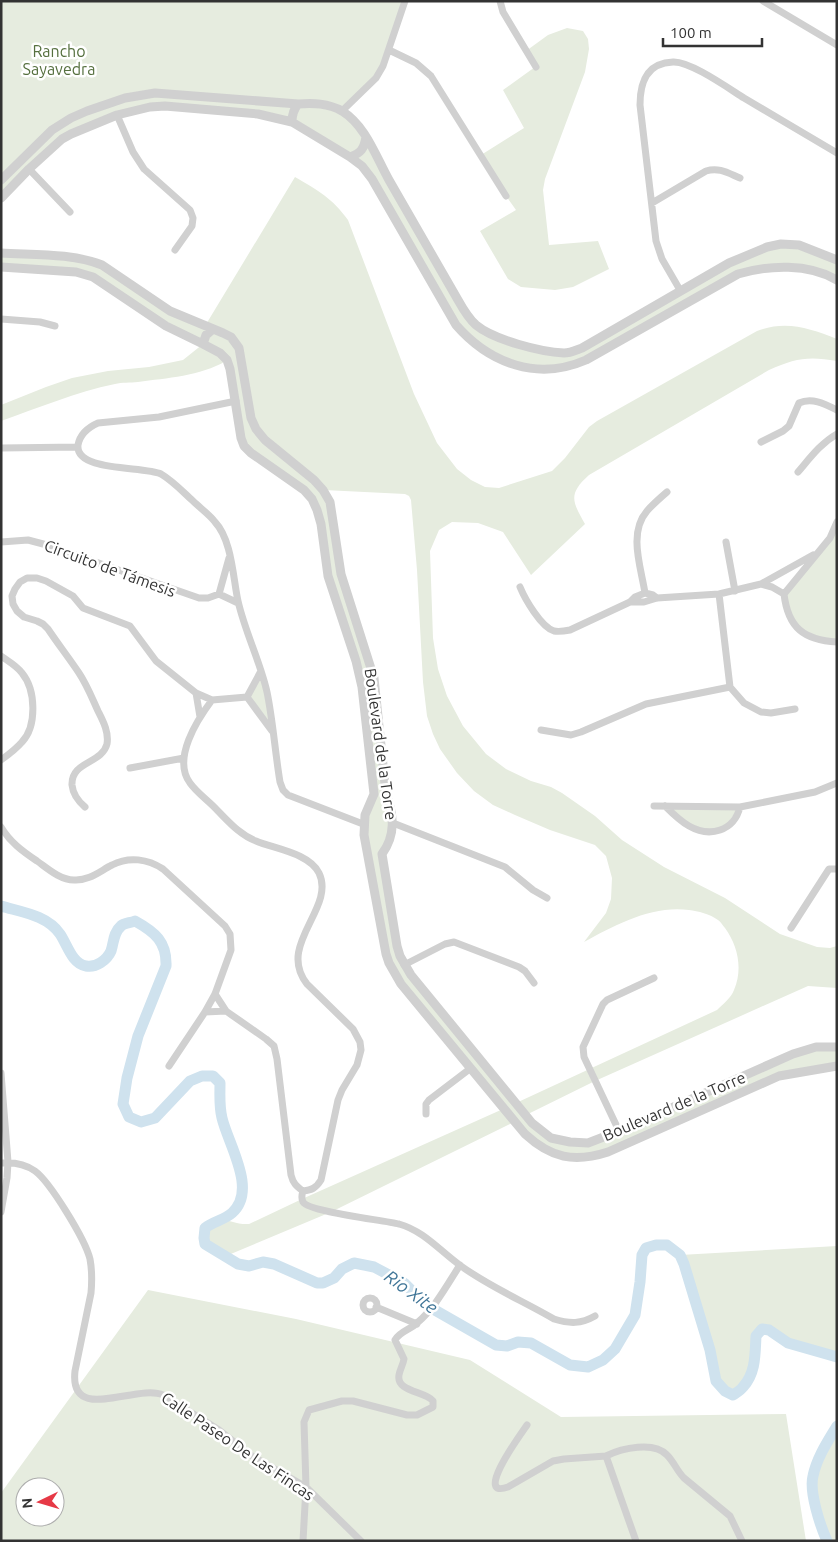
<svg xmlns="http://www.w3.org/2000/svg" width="838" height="1542" font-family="Ubuntu,sans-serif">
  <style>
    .green { fill: #e6ecdf; fill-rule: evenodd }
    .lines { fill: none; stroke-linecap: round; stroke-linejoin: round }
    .river { stroke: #cfe2ee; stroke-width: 11 }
    .minor { stroke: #d0d0d0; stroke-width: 7 }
    .tertiary { stroke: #d0d0d0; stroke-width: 9 }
    .labels { text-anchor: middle; stroke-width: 5; stroke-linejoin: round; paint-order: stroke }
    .park-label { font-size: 16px; fill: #56703f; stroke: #fff }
    .street-label { font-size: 16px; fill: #333; stroke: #fff }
    .water-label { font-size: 18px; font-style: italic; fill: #3f7597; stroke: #fff }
  </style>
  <rect width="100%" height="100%" fill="#fff"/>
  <path class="green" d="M1,1H405L383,66L343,111L350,118L458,300L489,333L564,353L729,263L781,244L837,260V280L807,269L747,271L573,366L523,367L468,339L362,166L275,117L150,107L71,134L1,198Z
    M567,28L583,31L588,39L589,49L585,72L545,179L543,190L549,245L598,241L609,269L573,287L555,290L521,287L508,279L480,231L516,210L506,196L481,155L524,128L503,90L535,67L526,51L548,35Z
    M295,177C319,191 332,198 348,220L414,394L437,443L457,469L471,480L485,487L499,488L552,471L565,458L589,427L597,421L757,331C786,320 809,328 837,339V361C809,356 795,358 769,370L589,475C568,494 572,501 585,524L531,575L503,532L478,523L452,522L439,530L430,551L433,638L438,669L447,696L463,726L486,754L506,769L531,781L551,787L562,793L595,816L622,840L664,867L725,898L780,934L817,947L830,948L837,946V988L808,986L595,1081L526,1115L551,1138L588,1143L793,1054L837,1047V1066L779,1076L596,1156L549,1152L514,1122L331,1212L226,1256L205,1244L204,1238L205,1228C225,1212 228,1225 249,1224L302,1199L503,1109L394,973L364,835L374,794L362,687L328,576L312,499L244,446L226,361C200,376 167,378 138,382C130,383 122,382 115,384C76,392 38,408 1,421V405L46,387L72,378L108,371L149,367L183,360L203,344L93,277L1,267V254L92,261L170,311L205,326ZM324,490L405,494L409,496L411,500L417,570L423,682L427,716L433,734L440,749L457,773L474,791L493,805L515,815L550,830L595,845L606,856L612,878L611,899L606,913L584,942C615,925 652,905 689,910C698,911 710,914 718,920C721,922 723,926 725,928C738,946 743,969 734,990C731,998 723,1004 717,1010L516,1103L400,956L382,854L393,823L371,666L339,561Z
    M837,522V642L823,641L794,624L784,594L818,553Z
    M261,671L272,731L247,697Z
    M665,806L740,807L723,829L698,830Z
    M837,1246V1357L788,1343L769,1330L762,1329L756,1336V1355L752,1371L743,1388L733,1395L725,1391L716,1381L710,1350L684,1264L680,1255Z
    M148,1290L296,1319L470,1360L561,1417L786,1414L806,1541H1V1493ZM25,1487H55V1517H25Z
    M837,1426V1541H827C820,1525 809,1492 813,1476C817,1457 828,1441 837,1426Z"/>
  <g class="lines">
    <path class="river" d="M1,906C21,912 47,915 60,934C67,944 72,964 86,966C96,968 107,960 111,951C114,942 113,933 121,926C124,923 130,923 135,921C155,932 167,942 166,966L138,1036L127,1078L123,1104L129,1117L141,1122L155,1118L190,1081L202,1076H213L220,1083C220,1095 219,1106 222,1118C228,1144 258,1190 232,1213C224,1220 214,1221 205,1228L204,1238L205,1244L238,1264L249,1266L263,1262L274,1264L317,1283H323L334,1278L342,1269L354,1263L374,1267L404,1283L426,1305L496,1345L507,1346L518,1342L531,1343L570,1365L588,1367L603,1360L615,1349L635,1315L640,1282L642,1255L646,1248L656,1245H667L680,1255L684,1264L710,1350L716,1381L725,1391L733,1395C736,1393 741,1390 743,1387C756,1373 755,1354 756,1336L762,1329L769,1330L788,1343L837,1357
      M827,1541C820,1525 809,1492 813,1476C817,1457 828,1441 837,1426"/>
    <path class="minor" d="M500,1L503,12L536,67
      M763,1L837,45
      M389,50L416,63L431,76L506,196
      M342,111L376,78L383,66L405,1
      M117,115L133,152L144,169L190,210L193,218L192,226L175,250
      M29,169L70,212
      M652,203L706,171C719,167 728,173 740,178
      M680,290L662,259L656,241L640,105C640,83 646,63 673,62C690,61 728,88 744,98C775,116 806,135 837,153
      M1,319L40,322L55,326
      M236,401L159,417L98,423C89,427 80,434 78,445C75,472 144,466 161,474C173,481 183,492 193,501C200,508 209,514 215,522C232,540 233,578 238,601C245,632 260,661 267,692C273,721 275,752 280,782L283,790L288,795L363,824
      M761,442L783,431L789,426L799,403C812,397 825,404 837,410
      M1,448L78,447
      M798,472C810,458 821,443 837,434
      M837,522L830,538L784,594C788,628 804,640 837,642
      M1,542L28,540L47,545L199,598H208L219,594
      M726,542L735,591
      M761,584L813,555
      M520,587C525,599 541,627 554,631C559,632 565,631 570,630L630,602L635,597L645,593L653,595L657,598
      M645,593C641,567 628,533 647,511C653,504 660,498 667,492
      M219,594L229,558
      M219,594L238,603
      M719,594L730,687L744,703L761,712L771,713L795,709
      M630,602H644L657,598L719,594L761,584L772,587L784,594
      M1,656C8,661 17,666 22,673C36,690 37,726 22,742C16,749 8,755 1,760
      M196,693L200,717
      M247,697L272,731
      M247,697L261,671
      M212,700C197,720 172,759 190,783C197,793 209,801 217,810C229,822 240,835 256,841C275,849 309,853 319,873C336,908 276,945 307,984L353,1029L360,1042L361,1050L357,1065L342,1090L338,1100L321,1180C316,1188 312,1190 303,1191
      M541,730L571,735L581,732L646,704L730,687
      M130,768L184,758
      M654,806L740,807L815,792L837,783
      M665,806C672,813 680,821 689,826C710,838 734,831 740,807
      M85,807C78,801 73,795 72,785C71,761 102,764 107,744C109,732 103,721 98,711C92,698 87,685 79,673C69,658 58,644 48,629L43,624L37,621L24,617L17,611L13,604L12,596L15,589L20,582L27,578H37L46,581L73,596L83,608L130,626L156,661L196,693L212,700L247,697
      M393,823L505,867L533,890L547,898
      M1,827C10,842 22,851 37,861C47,868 60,880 74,880C89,881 100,871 112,865C129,856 148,859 163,869L225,926L230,934L231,950L215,994L205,1012L169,1066
      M791,928L829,869H837
      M404,965L445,944L454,942L519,967L525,971L534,983
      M215,994L226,1011L266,1039L274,1046L277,1059L291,1175C293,1183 296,1186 303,1191
      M205,1012L226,1011
      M1,1073L8,1162L7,1178L1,1212
      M426,1114V1104L429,1100L471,1068
      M619,1131L584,1057L583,1047L603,1004L607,1000L654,978
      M1,1163C13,1162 25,1164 35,1171C50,1182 85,1239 90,1259C92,1270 92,1282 91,1293L75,1371C69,1425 137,1383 163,1395L219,1430L252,1456L306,1487L361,1541
      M303,1191C302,1194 301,1198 303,1202C309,1212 383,1220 399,1224C424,1231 440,1251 461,1266C490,1287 523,1301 554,1319C570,1324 581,1324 595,1316
      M363 1305a7 7 0 1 1 14 0a7 7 0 1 1-14 0Z
      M376,1307L417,1324
      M527,1425C523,1431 472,1500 508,1487L553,1461L564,1459L606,1456
      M303,1541L306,1487L304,1422L309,1410L342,1401H353L407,1415H417L433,1407V1401C425,1391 396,1392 399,1375C400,1369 403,1365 404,1359L395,1340C400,1331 410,1330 417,1323C435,1308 447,1285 460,1265
      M636,1541L606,1456C622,1448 654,1441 667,1455C674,1462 677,1471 684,1478L730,1516L742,1541"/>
    <path class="tertiary" d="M292,122C292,115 293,110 298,104
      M350,157C361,153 364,149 366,137
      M1,180L52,130L71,118L87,111L125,98L155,93L298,104C313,103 328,103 342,111C366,126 376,157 389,180C412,220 435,260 458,300C463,309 468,318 476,325C494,340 541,352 564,353C571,353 576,350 582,348L729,263L767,247L781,244L799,245L837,260
      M1,198L29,169L62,139L71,134L117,115L150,107L165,106L258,114L292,122L350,157L362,166L372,179L456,325C490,364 538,381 586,360L738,274C769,265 808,263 837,280
      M1,253C33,255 72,253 102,265L170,311L223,333L231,337L239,348L251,418L256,429L265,440L314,480L323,490L330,502L341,574L374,678L386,794C394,815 396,835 382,854L397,946L400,956L411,975L532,1123L551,1138L570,1142L588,1143L619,1131L793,1054L816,1047H837
      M1,267L76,272L93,277L166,326L203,344L220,353L227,360L230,369L241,438L244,446L251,453L304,490L312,499L317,510L321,524L328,576L356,661L362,687L374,794L365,815L364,835L386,954L389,963L401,984L525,1134C551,1158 574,1163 608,1152L779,1076L837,1066
      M203,344L206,335L213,329"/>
  </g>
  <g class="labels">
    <g class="park-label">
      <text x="59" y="57">Rancho<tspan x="59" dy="18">Sayavedra</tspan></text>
    </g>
    <g class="street-label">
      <text transform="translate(110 568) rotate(20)" y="6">Circuito de Támesis</text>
      <text transform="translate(381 744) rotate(82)" y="6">Boulevard de la Torre</text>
      <text transform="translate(674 1106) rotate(-23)" y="6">Boulevard de la Torre</text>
      <text transform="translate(238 1446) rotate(34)" y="6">Calle Paseo De Las Fincas</text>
    </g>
    <g class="water-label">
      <text transform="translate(411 1292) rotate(36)" y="6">Rio Xite</text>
    </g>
  </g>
  <rect width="838" height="1542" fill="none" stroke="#333333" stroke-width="5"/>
  <g transform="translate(40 1502) rotate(265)"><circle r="24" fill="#ffffff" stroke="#adadad"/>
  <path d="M0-4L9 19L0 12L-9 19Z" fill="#e63946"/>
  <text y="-8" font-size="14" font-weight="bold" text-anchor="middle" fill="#333333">N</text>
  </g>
  <path d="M663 38v8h99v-8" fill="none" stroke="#333333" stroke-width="2.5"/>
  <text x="670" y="38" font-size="15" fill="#333333" stroke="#ffffff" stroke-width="4" paint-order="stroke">100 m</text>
</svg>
